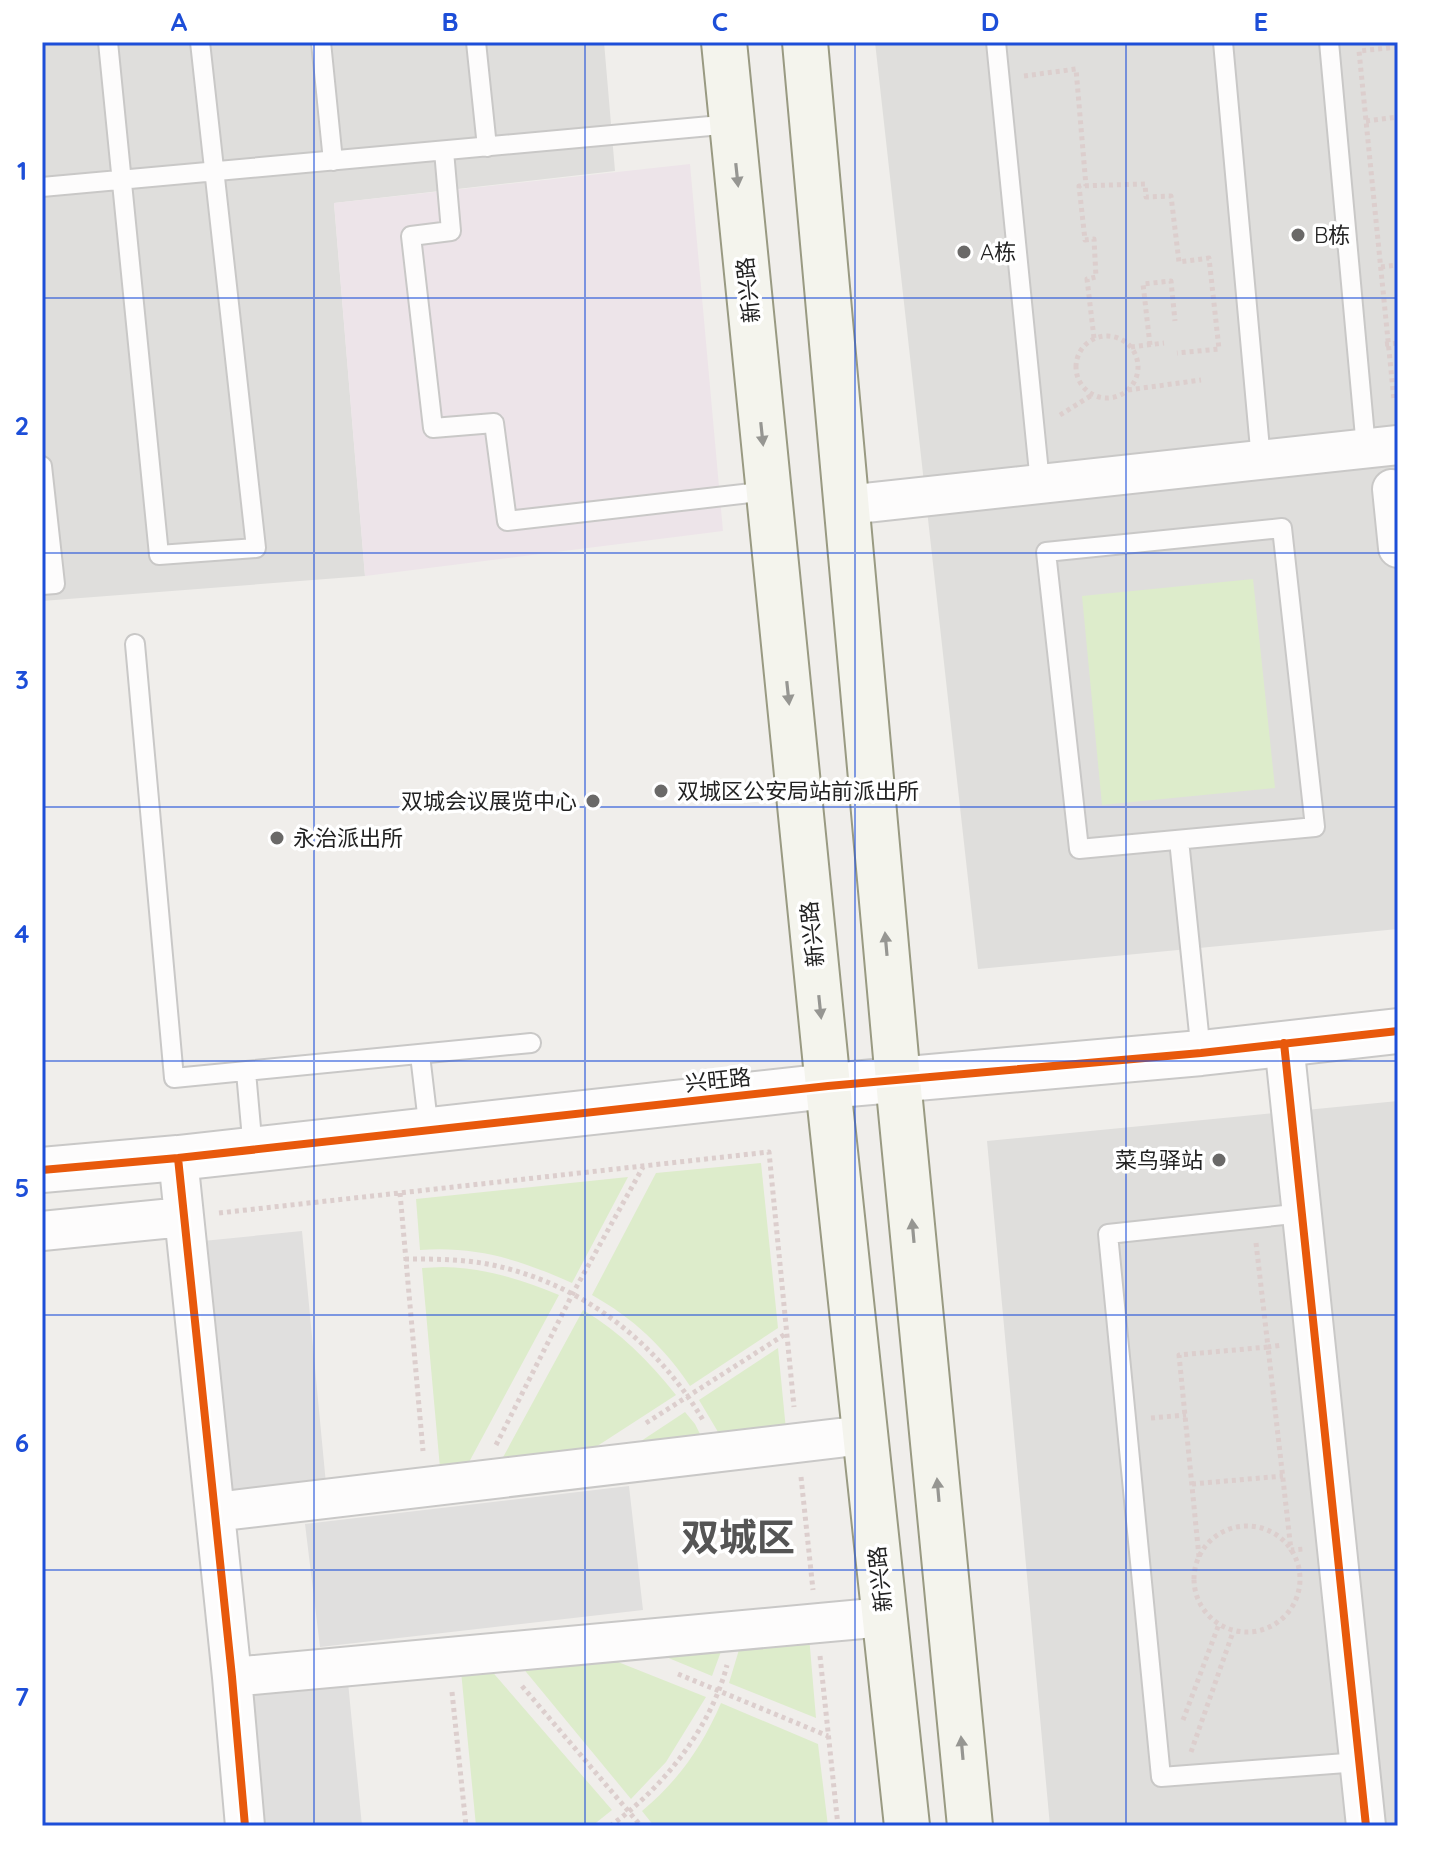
<svg xmlns="http://www.w3.org/2000/svg" width="1440" height="1868" font-family="Quicksand,'Noto Sans SC',sans-serif">
  <style>
    .residential { fill: #dfdedc }
    .industrial { fill: #ede4e9 }
    .grass { fill: #ddeccb }
    .parking { fill: #e0dfde }
    .lines { fill: none; stroke-linecap: round; stroke-linejoin: round }
    .service-casing { stroke: #c9c8c7; stroke-width: 22 }
    .minor-casing { stroke: #c9c8c7; stroke-width: 42 }
    .tertiary-casing { stroke: #c9c8c7; stroke-width: 48 }
    .secondary-casing { stroke: #999a82; stroke-width: 48 }
    .path { stroke: #dccecd; stroke-width: 5; stroke-dasharray: 4 4; stroke-linecap: butt }
    .service { stroke: #fdfcfc; stroke-width: 18 }
    .minor { stroke: #fdfcfc; stroke-width: 38 }
    .tertiary { stroke: #fdfcfc; stroke-width: 44 }
    .secondary { stroke: #f4f4ed; stroke-width: 44 }
    .cycleway-casing { stroke: #fff; stroke-width: 13 }
    .cycleway { stroke: #e8590c; stroke-width: 8 }
    .oneway { fill: #969692 }
    .grid { fill: none; stroke: #1d4ed8; stroke-width: 2; stroke-opacity: 0.55 }
    .poi-dot { fill: #6a6968; stroke: #fff; stroke-width: 3 }
    .labels { text-anchor: middle; stroke-width: 7; stroke-linejoin: round; paint-order: stroke }
    .poi-label { font-size: 22px; fill: #222; stroke: #fff; text-anchor: start }
    .street-label { font-size: 22px; fill: #222; stroke: #fff }
    .town-label { font-size: 38px; font-weight: bold; fill: #555; stroke: #fff }
    .neatline { fill: none; stroke: #1d4ed8; stroke-width: 3 }
    .grid-label { font-size: 26px; text-anchor: middle; font-weight: bold; fill: #1d4ed8 }
  </style>
  <rect width="100%" height="100%" fill="#f0eeeb"/>
  <path class="residential" d="M42,42H604L615,171L334,203L365,576L42,601Z
    M875,42H1398V929L978,969Z
    M1398,1101V1826H1050L987,1141Z"/>
  <path class="industrial" d="M690,164L723,531L365,576L334,203Z"/>
  <path class="grass" d="M1253,579L1275,788L1102,805L1082,596Z
    M761,1163L778,1328L690,1386C664,1347 633,1318 592,1295L656,1173Z
    M628,1177L572,1283C521,1260 477,1246 420,1250L416,1199Z
    M443,1267C485,1268 520,1279 559,1295L468,1464L440,1468L422,1268Z
    M583,1310C620,1332 649,1361 676,1395L588,1452L501,1461Z
    M778,1348L786,1430L721,1437L699,1400Z
    M685,1412L695,1424L702,1438L632,1447Z
    M809,1636L816,1718L729,1683L741,1643Z
    M723,1646L712,1676L654,1652Z
    M608,1658L706,1697L666,1762L631,1799L522,1667Z
    M489,1668L612,1810L592,1826H476L461,1671Z
    M721,1703L818,1744L828,1826H654L642,1811C678,1781 702,1747 721,1703Z"/>
  <path class="parking" d="M302,1231L326,1484L228,1494L203,1241Z
    M629,1486L643,1610L320,1647L305,1524Z
    M348,1682L362,1826H259L246,1692Z"/>
  <g class="lines">
    <defs>
      <path id="service" d="M108,42L159,555L256,548L200,42
        M321,42L333,161
        M476,42L487,147
        M996,42L1040,483
        M1223,42L1261,460
        M1329,42L1366,448
        M444,151L451,231L411,236L433,428L494,423L507,521L768,491
        M42,187L732,124
        M42,466L55,584L42,585
        M1282,528L1315,827L1079,849L1046,552Z
        M135,644L174,1078L531,1043
        M1179,840L1201,1053
        M420,1055L429,1131
        M246,1072L253,1150
        M1303,1213L1108,1234L1161,1777L1359,1762"/>
      <path id="minor" d="M1392,489L1398,548
        M847,505L1398,445
        M1284,1043L1366,1826
        M178,1158L232,1677L245,1826
        M42,1231L183,1217
        M215,1512L864,1435
        M232,1677L884,1617"/>
      <path id="tertiary" d="M42,1170L178,1158L828,1086L1201,1053L1398,1031"/>
      <path id="secondary" d="M724,42L828,1086L907,1826
        M805,42L898,1080L970,1826"/>
    </defs>
    <use href="#service" class="service-casing"/>
    <use href="#minor" class="minor-casing"/>
    <use href="#tertiary" class="tertiary-casing"/>
    <use href="#secondary" class="secondary-casing"/>
    <path class="path" d="M1398,47L1359,51L1394,400L1398,399
      M1024,76L1076,69L1086,186
      M1366,121L1398,117
      M1381,267L1398,265
      M1076 367a31 31 0 1 1 62 0a31 31 0 1 1-62 0Z
      M1094,338L1087,279L1096,277L1094,239L1085,240L1079,186L1145,184L1146,197L1171,196L1179,262L1209,258L1219,349L1177,353
      M1385,344L1398,343
      M1150,345L1143,284L1171,281L1175,321
      M1131,347L1164,343
      M1128,390L1201,380
      M1060,415L1092,395
      M400,1193L423,1451
      M219,1213L769,1152L794,1407
      M1256,1243L1268,1347L1282,1345
      M405,1259C436,1259 467,1259 497,1266C585,1286 657,1343 703,1420
      M1151,1418L1186,1415
      M646,1423L787,1333
      M496,1445L573,1293L643,1167
      M801,1477L813,1590
      M1192,1484L1283,1476
      M1194 1579a53 53 0 1 1 106 0a53 53 0 1 1-106 0Z
      M1199,1557L1179,1355L1268,1347L1291,1550L1304,1549
      M820,1656L838,1826
      M678,1674L828,1736
      M522,1686L641,1826
      M452,1692L466,1826
      M1183,1720L1219,1624
      M1191,1752L1233,1632
      M610,1826C662,1789 711,1728 727,1665"/>
    <use href="#service" class="service"/>
    <use href="#minor" class="minor"/>
    <use href="#tertiary" class="tertiary"/>
    <use href="#secondary" class="secondary"/>
    <defs>
      <path id="cycleway" d="M1284,1043L1366,1826
        M178,1158L232,1677L245,1826
        M42,1170L178,1158L828,1086L1201,1053L1398,1031"/>
    </defs>
    <use href="#cycleway" class="cycleway-casing"/>
    <use href="#cycleway" class="cycleway"/>
  </g>
  <defs><path id="oneway-solid" d="M-6-.8H1V-3.2L6.5 0L1 3.2V.8H-6Z" transform="scale(2)"/></defs>
  <g class="oneway">
    <use href="#oneway-solid" transform="translate(737 175) rotate(84)"/>
    <use href="#oneway-solid" transform="translate(762 434) rotate(84)"/>
    <use href="#oneway-solid" transform="translate(788 693) rotate(84)"/>
    <use href="#oneway-solid" transform="translate(886 944) rotate(-95)"/>
    <use href="#oneway-solid" transform="translate(820 1007) rotate(84)"/>
    <use href="#oneway-solid" transform="translate(913 1231) rotate(-95)"/>
    <use href="#oneway-solid" transform="translate(938 1490) rotate(-95)"/>
    <use href="#oneway-solid" transform="translate(962 1748) rotate(-95)"/>
  </g>
  <path class="grid" d="M314,42V1826M585,42V1826M855,42V1826M1126,42V1826M42,298H1398M42,553H1398M42,807H1398M42,1061H1398M42,1315H1398M42,1570H1398"/>
  <g class="poi-dot">
    <circle cx="1298" cy="235" r="8"/>
    <circle cx="964" cy="252" r="8"/>
    <circle cx="661" cy="791" r="8"/>
    <circle cx="593" cy="801" r="8"/>
    <circle cx="277" cy="838" r="8"/>
    <circle cx="1219" cy="1160" r="8"/>
  </g>
  <g class="labels">
    <g class="poi-label">
      <text x="1314" y="243">B栋</text>
      <text x="980" y="260">A栋</text>
      <text x="677" y="799">双城区公安局站前派出所</text>
      <text x="577" y="809" text-anchor="end">双城会议展览中心</text>
      <text x="293" y="846">永治派出所</text>
      <text x="1203" y="1168" text-anchor="end">菜鸟驿站</text>
    </g>
    <g class="street-label">
      <text transform="translate(748 290) rotate(-96)" y="8">新兴路</text>
      <text transform="translate(812 934) rotate(-96)" y="8">新兴路</text>
      <text transform="translate(718 1080) rotate(-6)" y="8">兴旺路</text>
      <text transform="translate(880 1579) rotate(-96)" y="8">新兴路</text>
    </g>
    <g class="town-label">
      <text x="738" y="1551">双城区</text>
    </g>
  </g>
  <rect width="1440" height="1868" fill="none" stroke="#ffffff" stroke-width="88"/>
  <rect x="44" y="44" width="1352" height="1780" class="neatline"/>
  <g class="grid-label">
    <text x="179" y="31">A</text>
    <text x="450" y="31">B</text>
    <text x="720" y="31">C</text>
    <text x="990" y="31">D</text>
    <text x="1261" y="31">E</text>
    <text x="22" y="180">1</text>
    <text x="22" y="435">2</text>
    <text x="22" y="689">3</text>
    <text x="22" y="943">4</text>
    <text x="22" y="1197">5</text>
    <text x="22" y="1452">6</text>
    <text x="22" y="1706">7</text>
  </g>
</svg>
